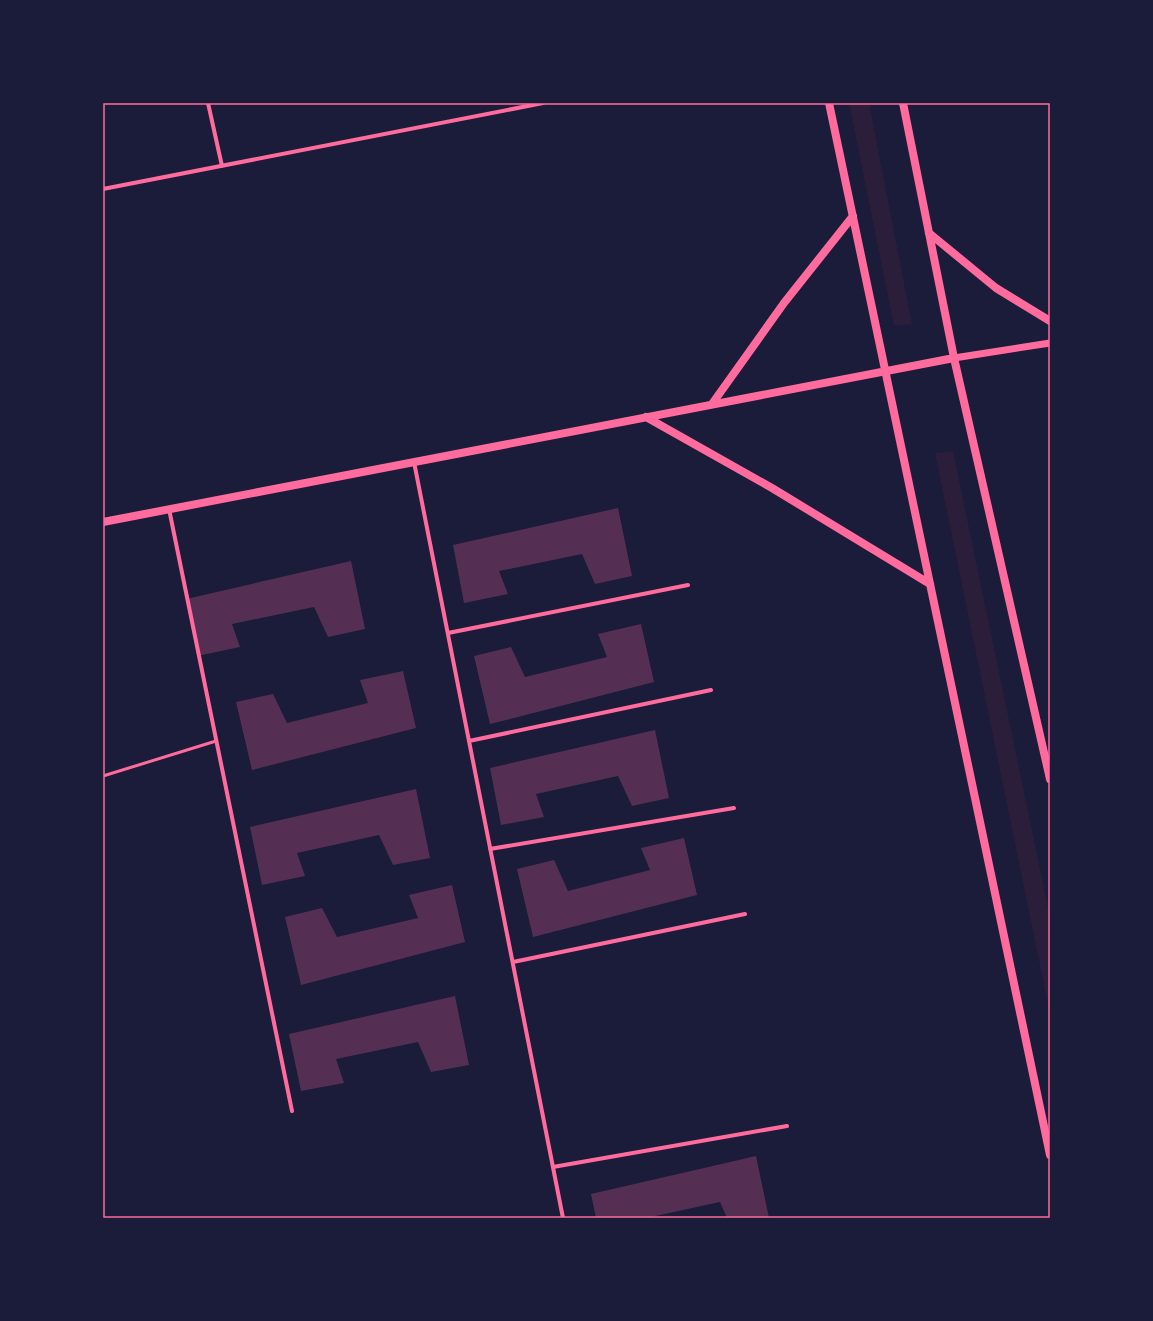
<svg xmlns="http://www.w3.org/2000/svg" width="1153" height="1321" font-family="Karla,sans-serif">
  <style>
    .green { fill: #2a1e3b }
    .building { fill: #542f53 }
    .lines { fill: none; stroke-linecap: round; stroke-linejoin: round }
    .service { stroke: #ff6b9d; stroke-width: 3 }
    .minor { stroke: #ff6b9d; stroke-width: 4 }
    .tertiary { stroke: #ff6b9d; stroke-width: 7 }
    .secondary { stroke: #ff6b9d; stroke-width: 8 }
    .neatline { fill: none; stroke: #ff6b9d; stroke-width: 1.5 }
  </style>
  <rect width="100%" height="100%" fill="#1b1b3a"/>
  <path class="green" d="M849,103H869L912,324L894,326Z
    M953,451L1050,917V1014L935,453Z"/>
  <path class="building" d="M618,508L632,576L595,584L582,554L499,571L508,594L464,603L453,545Z
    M351,561L365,629L328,637L314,607L232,624L240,647L197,656L186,599Z
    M641,624L654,682L490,724L474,656L511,647L525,677L607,657L598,634Z
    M403,671L416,728L252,770L236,702L273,694L287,723L368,703L360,680Z
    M655,730L669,798L632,806L618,776L536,794L544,817L501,825L490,768Z
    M416,789L430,858L393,865L379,835L297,853L305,876L262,885L250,827Z
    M684,838L697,895L533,937L517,869L554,860L568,891L650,870L641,848Z
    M452,885L465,942L301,985L285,917L322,908L337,937L418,918L409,895Z
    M455,996L469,1065L431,1072L418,1042L336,1059L344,1083L301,1091L289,1034Z
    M756,1156L769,1218H727L720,1202L646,1218H596L591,1194Z"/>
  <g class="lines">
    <path class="service" d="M103,776L216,741"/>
    <path class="minor" d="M208,103L222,166
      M103,189L543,103
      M414,462L563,1218
      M169,509L292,1111
      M448,633L688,585
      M469,741L711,690
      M490,849L734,808
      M513,962L745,914
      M553,1167L787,1126"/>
    <path class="tertiary" d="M954,358L1050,343"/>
    <path class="secondary" d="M829,103L1050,1155
      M903,103L954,358L1050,779
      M929,233L996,288L1050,321
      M712,404L784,303L853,216
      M646,417L772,488L930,584
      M103,522L954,358"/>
  </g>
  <rect width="1153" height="1321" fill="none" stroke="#1b1b3a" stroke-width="208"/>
  <rect x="104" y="104" width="945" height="1113" class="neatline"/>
</svg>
